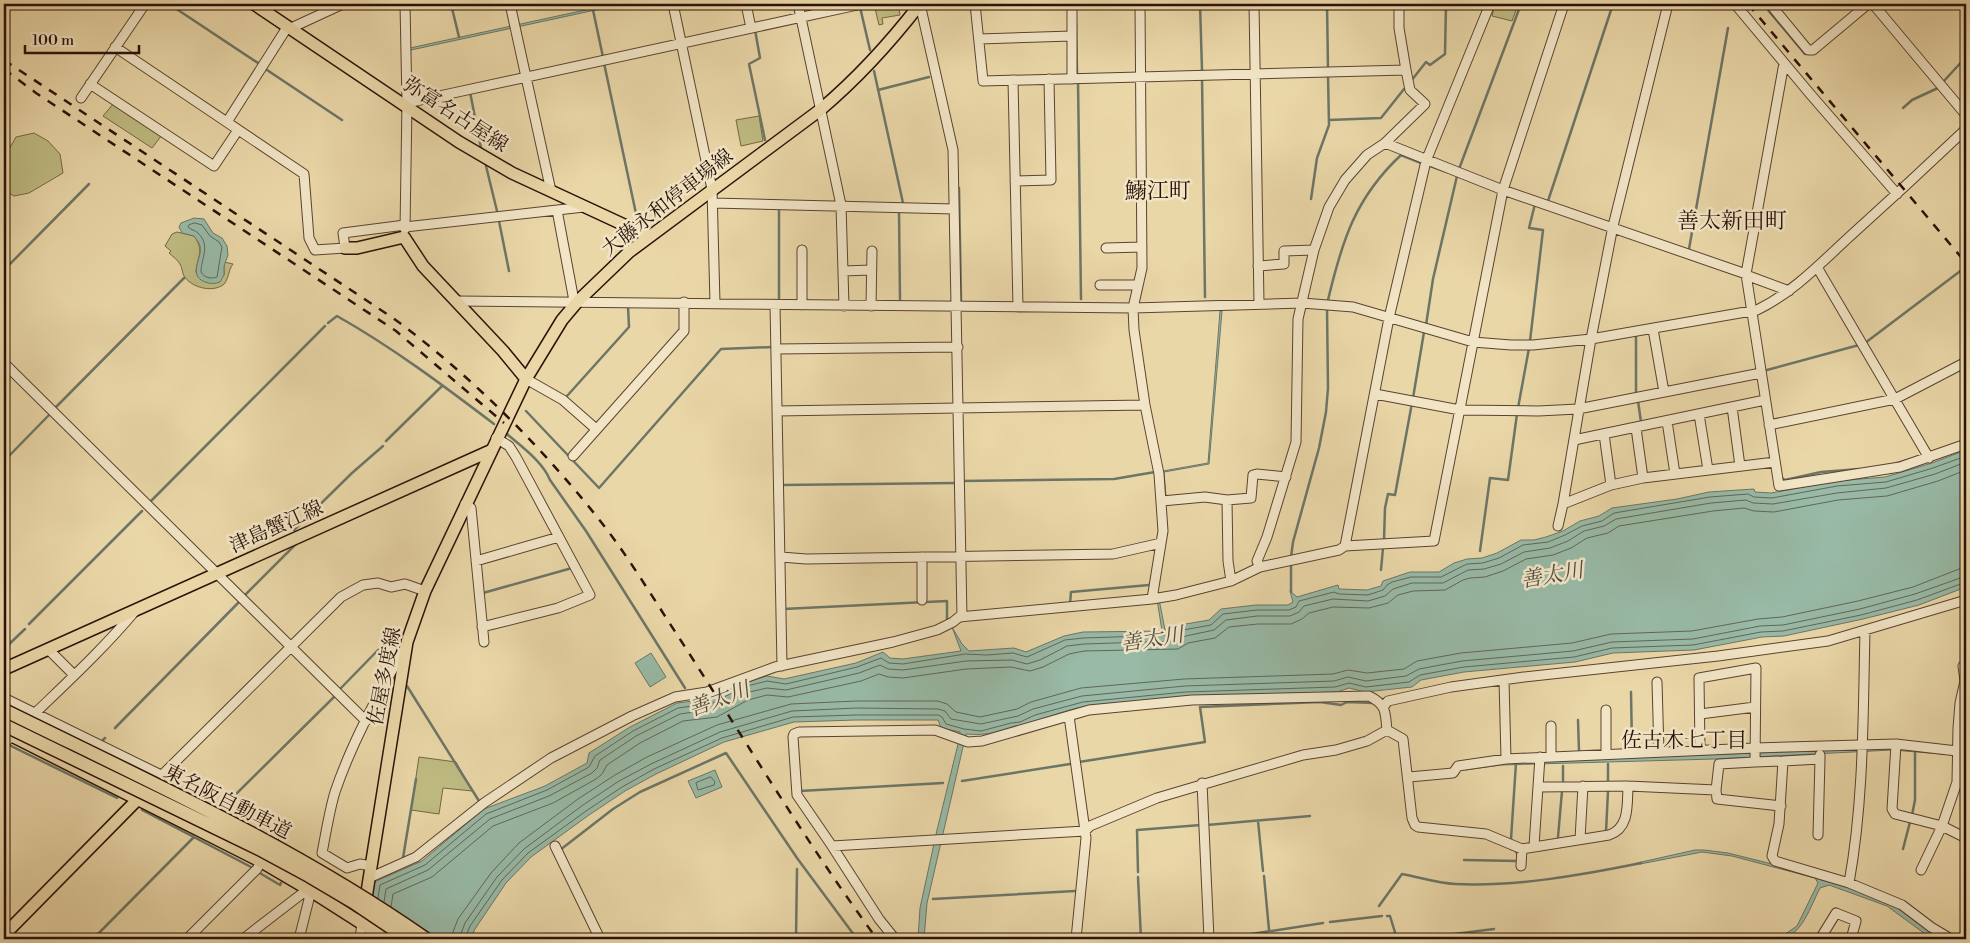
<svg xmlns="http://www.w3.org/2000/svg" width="1970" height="943" font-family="'Libre Bodoni','Noto Serif JP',serif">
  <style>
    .green { fill: #bfbc82; stroke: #756645 }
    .water { fill: #98baa7; stroke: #6c7667 }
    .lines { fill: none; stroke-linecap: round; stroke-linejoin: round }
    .shore { stroke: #626658; stroke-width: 1 }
    .stream { stroke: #6c7667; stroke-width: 2.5 }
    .minor-casing { stroke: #5b4230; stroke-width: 11 }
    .major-casing { stroke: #2b1108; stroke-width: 14 }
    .minor { stroke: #f1e5c6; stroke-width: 9 }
    .major { stroke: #ead7a8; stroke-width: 11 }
    .rail { stroke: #2b1108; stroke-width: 2.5; stroke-dasharray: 9 9; stroke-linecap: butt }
    .highway-bridge-casing { stroke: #2b1108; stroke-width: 15; stroke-linecap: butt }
    .highway-bridge { stroke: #ead7a8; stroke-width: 12 }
    .labels { text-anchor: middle; stroke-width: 5; stroke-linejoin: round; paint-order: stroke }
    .street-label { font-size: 20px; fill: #2b1108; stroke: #f1e5c6 }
    .water-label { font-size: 21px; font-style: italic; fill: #514c40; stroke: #f1e5c6 }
    .neighbourhood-label { font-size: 21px; fill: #2b1108; stroke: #f1e5c6 }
    .quarter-label { font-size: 22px; fill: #2b1108; stroke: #f1e5c6 }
  </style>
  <rect width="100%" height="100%" fill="#ead7a8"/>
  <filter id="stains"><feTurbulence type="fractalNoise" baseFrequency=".004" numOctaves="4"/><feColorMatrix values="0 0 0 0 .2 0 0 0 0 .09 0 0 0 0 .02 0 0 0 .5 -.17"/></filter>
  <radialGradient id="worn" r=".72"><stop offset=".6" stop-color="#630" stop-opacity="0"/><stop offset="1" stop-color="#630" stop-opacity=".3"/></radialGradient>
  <path class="green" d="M874,4H898L900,15L882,18L883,24L879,25Z
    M1495,4L1518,5L1512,21L1492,16Z
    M114,103L162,135L152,148L103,116Z
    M759,116L763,141L741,146L736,120Z
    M34,133L48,141L60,154L63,173L29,193L14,196L4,190V158L16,137Z
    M177,232L194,236C205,251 197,256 196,272L201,280L224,275V262L233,264C228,270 229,280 223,285C211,293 191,287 184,276C182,272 182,267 180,264C178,260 172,256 169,253L171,251L165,246L172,234Z
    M419,757L456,762L472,791L443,788L439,814L411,810Z"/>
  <path class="water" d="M613,4H623L411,50L410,48Z
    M194,218L204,219L213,233L222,238L227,246L228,255L224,266V275L220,282C215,284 210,284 205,282C187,275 203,258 200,246C199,242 196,239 194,236L182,233L179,227L181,223Z
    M1220,311H1222L1209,464L1164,472L1166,497L1163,471L1208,463Z
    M1966,450V587L1919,605L1863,619L1784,636L1762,637L1694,650L1613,653L1575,662L1464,672L1421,680L1412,687L1365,692L1349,688L1337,692C1272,694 1207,695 1143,701C1123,703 1102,703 1082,707C1043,715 1006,738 966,734L927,903L924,939H918L920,908L937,830L960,736V732L941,728L938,720H856L794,722L724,742L656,774L625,791L589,815L531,857L506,883L475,929L470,939H369L374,882L422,861L484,809L545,786L587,763L589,753L630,727L677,703L711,699L741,683L767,676L784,679L856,663L883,652L890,658L903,659L961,651L952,627L962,644L969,651L1014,648L1026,652L1064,636L1083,632L1162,631L1157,599H1159L1165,630H1174L1180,625L1209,620L1221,609L1256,605H1288L1293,602L1290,591L1297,597L1338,585L1339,589L1367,590L1381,586L1383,581L1410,572H1439L1454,563L1467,559L1482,558L1497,553L1521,540H1534L1546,537L1563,531L1580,521L1599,516L1612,508L1677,499L1709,492L1754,489L1755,492L1771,493L1836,481L1885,477L1932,463Z
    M651,653L666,677L650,687L635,663Z
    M1892,748L1966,756V760L1954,755L1892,750L1715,759L1501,765L1465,770L1464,768L1508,762Z
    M715,770L722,787L696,798L688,781Z
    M1695,850H1704L1728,853L1820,876L1900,908L1917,922L1945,939H1932L1887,906L1829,885L1820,888C1811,905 1801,939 1778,939L1797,926L1818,883L1815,878L1732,856L1702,852L1640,864L1637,863Z"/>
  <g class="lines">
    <path class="shore" d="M195,223L202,225L210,236L219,242L222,247L217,277C211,279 204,278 201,272C201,258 211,246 198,233C195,230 191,230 188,227L189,225Z
      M711,777L715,782L714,785L698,790L696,783Z
      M378,898L380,885L425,865L486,814L547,790L589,767L595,756L633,731L678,708L713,703L743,687L767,681L786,684L857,667L881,658L889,663L903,664L965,654L987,655L1013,653L1027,657L1065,640L1083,638L1175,635L1183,630L1211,625L1223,614L1257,610H1289L1296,607L1299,601L1334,592L1339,594L1368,595L1383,590L1387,585L1392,582L1411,577H1441L1467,564L1483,563L1499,558L1523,545L1548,542L1565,535L1582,526L1602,521L1614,513L1710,497L1748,494L1754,497L1772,498L1837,486L1886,482L1933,468L1966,456
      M384,902L386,889L428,870L490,819L549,796L592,773L597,768L600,760L636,736L680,714L715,709L745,693L767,688L786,690L859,673L880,665L888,669L903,670L966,661L1012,660L1027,664L1040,660L1067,646L1084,644L1176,641L1186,636L1214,630L1226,620L1257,616H1290L1299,612L1304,606L1333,599L1368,601L1385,596L1393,589L1412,583H1443L1468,570L1484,569L1501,564L1524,552L1550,548L1568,541L1584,531L1604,526L1616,519L1711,503L1746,500L1753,503L1773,504L1837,493L1886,488L1935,474L1966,462
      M391,907L393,894L432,877L493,826L553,803L596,779L602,774L607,765L640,743L683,721L717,717L748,700L767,695L788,697L861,681L879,674L888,677L903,678L966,669L1011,667L1030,671L1043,667L1069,654L1084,651L1178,649L1188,643L1215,638L1229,627L1258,624H1291L1302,619L1309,613L1333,607L1369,608L1388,603L1398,595L1413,591L1445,590L1463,580L1470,578L1485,577L1503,571L1526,559L1553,555L1571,548L1587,538L1608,533L1619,526L1713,511L1744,508L1754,511L1774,512L1838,500L1887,496L1938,481L1966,470
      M452,939L453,932L458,919L491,873L519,843L578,799L615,775L647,757L717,725L791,704L856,701H938L947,704L956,712L980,717L1017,709L1031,702L1081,688L1184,679L1333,674L1348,670L1367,673L1404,669L1417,661L1461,653L1572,643L1611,634L1692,631L1758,619L1782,617L1858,601L1913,587L1959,569L1966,568
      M459,939L465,923L497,877L524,849L583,805L619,781L651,764L720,732L792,711L856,708L938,709L945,711L951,719L981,724L1018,716L1033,709L1082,696L1185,686L1334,681L1348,677L1366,681L1406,676L1419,669L1462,661L1573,651L1612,642L1693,639L1760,626L1783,625L1860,609L1915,594L1966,576
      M465,939L470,926L502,880L528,853L586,811L622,787L654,769L722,738L793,717L856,715H938L942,717L946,724L964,729L981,731L1011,723L1020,722L1035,715L1083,702L1185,692L1335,687L1349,683L1366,687L1409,682L1420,675L1464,667L1574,657L1612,648L1693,645L1761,632L1783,631L1861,615L1917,600L1966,582"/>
    <path class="stream" d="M169,4L261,65
      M451,4L459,37
      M592,4L593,8
      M1200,4L1202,70
      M1327,4L1328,69
      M1763,4L1805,54
      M860,7L870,50
      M593,10L603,57
      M1076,23L1077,74
      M755,30L760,58L749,64L765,140
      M604,63L638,223
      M264,68L342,120
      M874,71L903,203
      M1202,77L1205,297
      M1078,81L1081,299
      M1411,81L1426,62L1430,65L1445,54L1446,4
      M1943,82L1966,57
      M878,90L929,77
      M470,92L481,148
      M1903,108L1912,100L1938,88
      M1329,120L1381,118L1404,89
      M1427,165L1447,172
      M486,166L497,211
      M1459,169L1521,4
      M959,188L961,300
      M1311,199L1317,158L1329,125L1328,75
      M1548,201L1613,4
      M779,207V298
      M899,211L900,299
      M499,221L509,271
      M1689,249L1728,28
      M4,270L89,184
      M1328,300C1342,241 1355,198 1401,155L1421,163
      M328,323L337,316C392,347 444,386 494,424
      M1426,325L1433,279L1457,176
      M1530,341L1543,230L1529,228L1535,204
      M1865,343L1963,269
      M1767,370L1859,345
      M1636,395V335
      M567,396L629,327L628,306
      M1413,398L1424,332
      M1638,401L1641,422
      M56,407L184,278
      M1518,408L1529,348
      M526,411L599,488L721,349L772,347
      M507,434C522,447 543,462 550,480L586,531L685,688
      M386,441L442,386
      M4,461L50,414
      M1894,464L1911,459
      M1782,478L1785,480L1821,472L1859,469
      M962,481L1114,479L1155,472
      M783,485L956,483
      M151,501L325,326
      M294,530L352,473L383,446
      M1384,540L1385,508L1388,494L1395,495L1412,403
      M1480,551L1490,478L1508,480L1517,414
      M1291,557L1293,542L1319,448L1326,412L1328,388L1327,308
      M1291,564V592
      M1381,570L1383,548
      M483,593L572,568
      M245,595L299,541
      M1070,604L1071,592L1149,585
      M783,609L947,601V620L950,619
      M29,624L142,511
      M4,649L25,629
      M407,686L479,801
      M340,689L381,647
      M1631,692L1632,746
      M1578,720L1579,751
      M115,728L240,601
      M102,741L105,738
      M9,745L117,798
      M1079,762L1205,742L1200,707L1320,702L1341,705L1347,702L1374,703
      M1608,764V781
      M962,781L1070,764
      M1563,781V766
      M800,791L943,783
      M228,802L335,696
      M142,810L253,868
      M1912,815L1915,800V752
      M1258,821L1263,871
      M1207,825L1310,816
      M1606,832L1608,791
      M1558,837L1562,791
      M1511,839L1516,763
      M1903,849L1910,822
      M560,850L613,809L640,792L726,753L797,858L857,939
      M403,858L416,779
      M1464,860L1518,861V855L1515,850L1511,849
      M258,872L280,885L281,883
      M1138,872L1137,830L1201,825
      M1264,876L1269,930
      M1138,877L1141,939
      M933,899L1075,891
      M1379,906L1402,874C1419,877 1437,883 1455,884C1515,887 1582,875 1641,863
      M1387,916H1390L1397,939
      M1330,922L1382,916
      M1111,935L1125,939
      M1212,936L1232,937L1323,923
      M93,939L193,838
      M796,939L797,869
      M1156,939L1188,936H1206
      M1414,939L1494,929"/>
    <defs>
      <path id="minor" d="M510,4L551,191
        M673,4L712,189L715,303
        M746,4L751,28
        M798,4L841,205L844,306
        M920,4L953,150L962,617
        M975,4L983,81L1406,70L1399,28V4
        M1072,4V79
        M1140,4L1142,268L1133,308L1134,330L1145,405L1159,474L1163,531L1152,599
        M1254,4L1259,303
        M1668,4L1613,226L1591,339L1563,504L1611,485L1643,478L1775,462
        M1735,4L1811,95L1897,194
        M1770,4L1808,50H1813L1868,4
        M1873,4L1966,115
        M291,28L343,4
        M979,39L1072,36
        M115,47L304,174L309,238L315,250L345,248L343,233L405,225
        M1784,63L1746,274L1779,486L1900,467L1966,444
        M1013,80L1018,307
        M90,84L214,166L238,130
        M81,98L145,4
        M407,103L862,4
        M227,122L288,26
        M1385,143L1425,104L1410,90L1406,70
        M1015,181L1051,180L1049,79
        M713,203L954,209
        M557,210L574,301
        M405,227L584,207
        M405,229L407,103L405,4
        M1106,248L1142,247
        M1258,266L1284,264V251L1314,250
        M1817,267L1929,458
        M843,271L871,270
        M1746,275L1789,291
        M1100,285H1138
        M456,301L1133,308L1302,303L1353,307L1473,342L1511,345H1533L1591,339L1757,310C1792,293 1819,265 1847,239C1887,203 1927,166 1966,129
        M775,305L782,666
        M802,305V250
        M871,306L872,251
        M1653,329L1664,392
        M776,349L958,347
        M4,363L366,721
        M526,379L563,400L596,429
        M1375,394L1460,410L1538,411L1578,409L1761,373
        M1732,407L1740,466
        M777,411L1145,405
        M1699,414L1708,470
        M1667,421L1675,474
        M1769,425L1895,399L1966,362
        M1636,428L1643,478
        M1604,434L1611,485
        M1574,440L1765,400
        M573,456L684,331V302
        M1227,500L1228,561L1231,581
        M1162,501L1205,497L1227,500L1251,498L1253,475L1257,474L1286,477
        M465,504L471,508L484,642
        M1558,526L1563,504
        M1345,546L1389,318L1426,161L1490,4
        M781,557L806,559L1113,554L1161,543
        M922,557V600
        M476,561L559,537
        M1260,567L1257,561L1267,537L1296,442L1298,319L1314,250L1329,207L1345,180L1367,155L1385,143L1503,190L1746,274
        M482,627L558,608L590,595L516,457L509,446L496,438
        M48,649L74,675
        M1504,680L1506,759
        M1657,682L1659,752
        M1369,696C1387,705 1385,712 1387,730L1367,741L1336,750L1303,755L1157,798L1090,826L1085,831L832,846L797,795L793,737L794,734L799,732L935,730L968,742L982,741L1089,710L1192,700Z
        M4,698L161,775
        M1384,706L1388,701L1451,687L1524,677L1718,656L1828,641L1966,600
        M1606,710V754
        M1700,714L1755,707
        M1069,716L1086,838L1076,939
        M1551,726V757
        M1387,730L1403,739L1412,818L1415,825L1418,827L1486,834L1522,849L1609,835C1630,828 1627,804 1628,786
        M4,744C47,700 95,659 135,611
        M1896,744L1892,809L1895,814L1942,826L1966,838
        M1700,750L1699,678L1756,668L1755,762L1783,761L1779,824L1772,856L1775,861L1849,883L1902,905L1931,927L1951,939
        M1783,761L1820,759V755
        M1409,777L1453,773L1458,766L1506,759L1755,748L1896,744L1957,751L1966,754
        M1202,783L1209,939
        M1539,787L1628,786L1716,790L1717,799L1781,806
        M1716,790L1719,764L1755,762
        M140,797L341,597L363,585L378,583L391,587L405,584L425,591
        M1818,835L1820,759
        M1580,839L1583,786
        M555,846L600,939
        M832,846L879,919L895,939
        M1534,846L1540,757
        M371,866L360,864L347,868L322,853C326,833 329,812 335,792C352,742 378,695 404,649
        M1521,866L1522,849
        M1921,870L1942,826L1957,782L1958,728L1960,703L1965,681L1963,666
        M369,878L416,857L484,803L551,758L632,716L675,697L707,692L775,667L893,642L937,630L953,622L959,617L1152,599L1176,595L1231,581L1260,567L1339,550L1345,546L1434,541L1503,190L1564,4
        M1849,883C1864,800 1863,714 1865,630
        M187,939L257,869L276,833
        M243,939L308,889
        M299,939L311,891
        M360,939L362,923
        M1820,939L1836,913L1856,921L1851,939"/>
      <path id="major" d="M254,4L459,142L512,173L648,236
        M345,248H357L404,237L423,266L503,351L526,379
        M4,669L490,451
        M4,732L260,861L311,891L386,939
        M362,923L407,642L425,591L526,379L562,320L578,301L629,252L820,110C858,78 889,44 920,4
        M4,935L138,799"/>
    </defs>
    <use href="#minor" class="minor-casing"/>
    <use href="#major" class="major-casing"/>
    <use href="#minor" class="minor"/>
    <use href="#major" class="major"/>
    <path class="rail" d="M1748,4L1966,263
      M4,60L393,318C472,376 545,450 605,527C631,561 653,598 676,633C742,735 805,841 877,939
      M4,69L36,93L396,331L504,423"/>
    <defs>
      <path id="highway-bridge" d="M4,710C148,781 295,847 426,939
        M4,725L259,849L309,876L353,902L408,939"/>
    </defs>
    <use href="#highway-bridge" class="highway-bridge-casing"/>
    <use href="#highway-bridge" class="highway-bridge"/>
  </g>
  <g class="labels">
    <g class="street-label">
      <text transform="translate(456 114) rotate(33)" y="7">弥富名古屋線</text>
      <text transform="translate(667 202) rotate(-38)" y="7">大藤永和停車場線</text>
      <text transform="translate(276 526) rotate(-24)" y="7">津島蟹江線</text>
      <text transform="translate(384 676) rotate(-79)" y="7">佐屋多度線</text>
      <text transform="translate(228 801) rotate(27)" y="7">東名阪自動車道</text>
    </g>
    <g class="water-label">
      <text transform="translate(1552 575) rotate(-10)" y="7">善太川</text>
      <text transform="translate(1152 639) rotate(-9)" y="7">善太川</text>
      <text transform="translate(719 699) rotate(-20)" y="7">善太川</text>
    </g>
    <g class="neighbourhood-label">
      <text x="1684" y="747">佐古木七丁目</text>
    </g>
    <g class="quarter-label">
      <text x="1158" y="198">鰯江町</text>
      <text x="1732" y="228">善太新田町</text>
    </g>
  </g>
  <rect width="1970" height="943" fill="none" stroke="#ead7a8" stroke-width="20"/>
  <rect x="5" y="5" width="1960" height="933" fill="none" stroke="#2b1108" stroke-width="2.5"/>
  <rect x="10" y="10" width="1950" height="923" fill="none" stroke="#2b1108"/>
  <path d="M25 45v8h114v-8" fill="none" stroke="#2b1108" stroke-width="2.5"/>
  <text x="32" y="45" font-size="15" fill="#2b1108" stroke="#f1e5c6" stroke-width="4" paint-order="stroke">100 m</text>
  <rect width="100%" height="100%" filter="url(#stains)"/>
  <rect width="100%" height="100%" fill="url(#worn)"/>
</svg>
